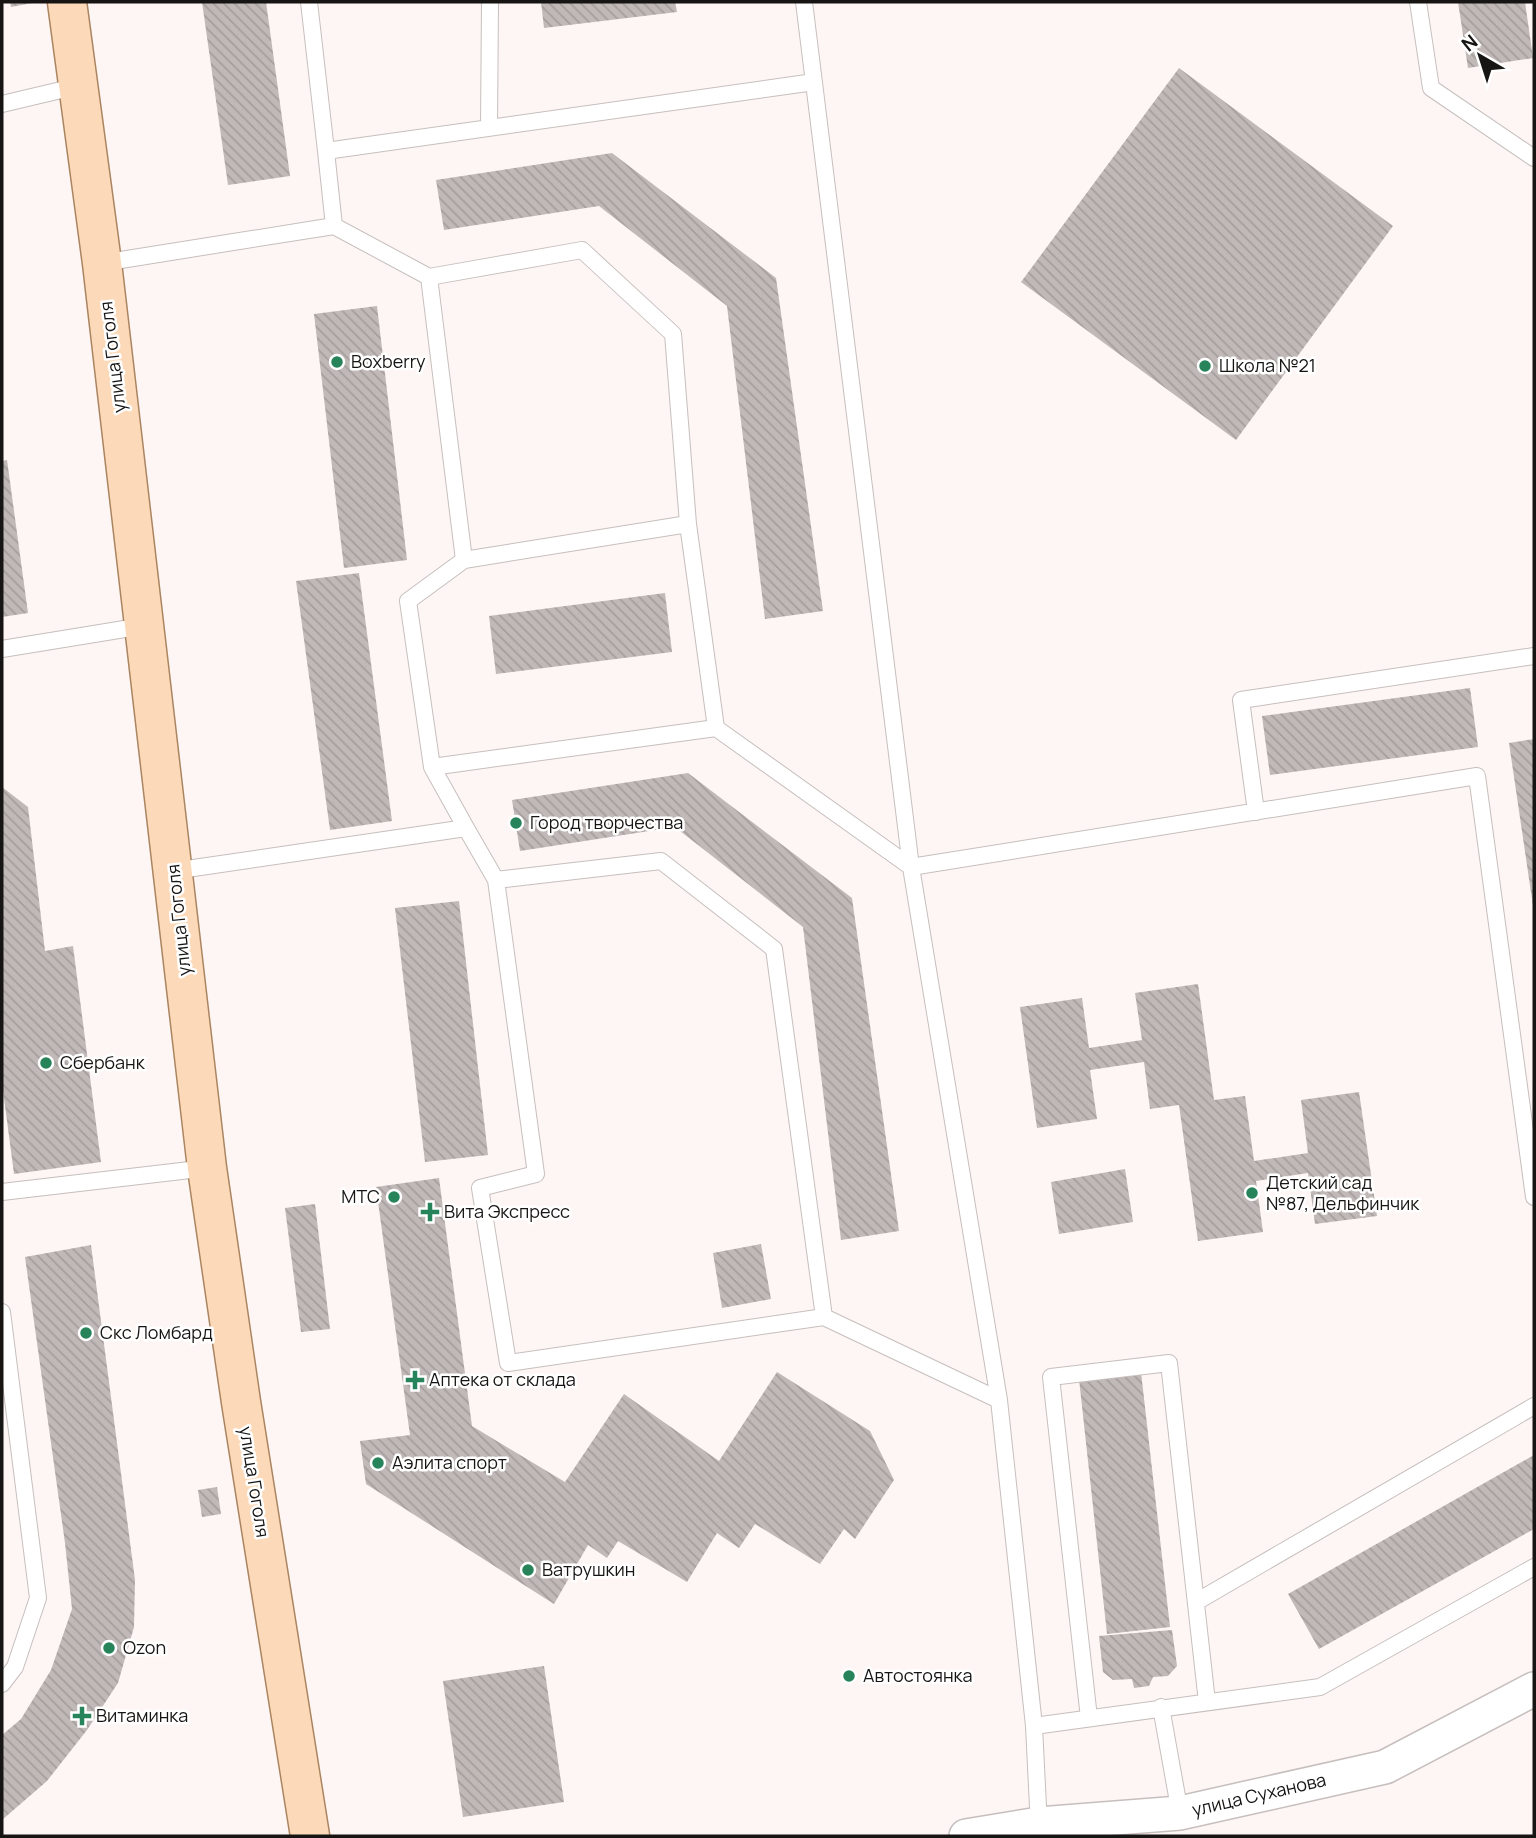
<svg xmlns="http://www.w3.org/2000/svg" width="1536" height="1838" font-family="Manrope,sans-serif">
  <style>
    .building { fill: url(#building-back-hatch) }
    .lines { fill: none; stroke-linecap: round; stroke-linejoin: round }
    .lane-casing { stroke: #c6bfbd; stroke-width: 18 }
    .street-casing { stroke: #c6bfbd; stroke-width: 36 }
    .primary-casing { stroke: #ab8561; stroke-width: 41 }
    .lane { stroke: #fff; stroke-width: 16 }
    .street { stroke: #fff; stroke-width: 33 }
    .primary { stroke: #fcdab9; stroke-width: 38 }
    .poi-dot { fill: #26835a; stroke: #fff; stroke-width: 2.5 }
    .labels { text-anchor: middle; stroke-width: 5; stroke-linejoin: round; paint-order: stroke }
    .street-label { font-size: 18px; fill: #171514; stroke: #fff }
    .poi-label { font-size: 18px; fill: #171514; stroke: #fff; text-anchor: start }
  </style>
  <defs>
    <pattern id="building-back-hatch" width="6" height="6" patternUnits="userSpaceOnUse" patternTransform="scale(1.75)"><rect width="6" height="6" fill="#c0b9b7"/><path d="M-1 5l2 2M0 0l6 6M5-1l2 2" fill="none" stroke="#a49e9c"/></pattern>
  </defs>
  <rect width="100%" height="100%" fill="#fdf6f4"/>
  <path class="building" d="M10,2H32V3L11,7Z
    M202,2H266L290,176L228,185Z
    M541,2H675L677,12L544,28Z
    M1458,2H1525L1533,58L1468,68Z
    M1179,68L1393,226L1236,440L1021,282Z
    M612,153L776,278L823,611L765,619L727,306L599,206L444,230L436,180Z
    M377,306L407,560L344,568L314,314Z
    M7,460L28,613L2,617V461Z
    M359,573L392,821L330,830L296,581Z
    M665,593L672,652L496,674L489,616Z
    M1470,688L1478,747L1270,775L1262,716Z
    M1534,739V906H1533L1509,743Z
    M688,773L852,898L899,1231L841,1240L803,927L675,827L520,851L512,800Z
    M2,787L28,807L45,951L73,946L101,1162L14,1174L2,1083Z
    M459,901L488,1155L425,1162L395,908Z
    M1198,984L1214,1100L1245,1096L1254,1161L1308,1153L1301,1100L1359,1092L1377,1216L1315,1224L1308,1173L1256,1181L1263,1232L1198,1241L1179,1105L1150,1109L1144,1062L1090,1070L1097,1119L1037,1128L1020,1007L1082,998L1089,1048L1142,1040L1135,993Z
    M1125,1169L1133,1222L1059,1234L1051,1182Z
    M439,1178L472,1426L565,1482L624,1394L719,1461L777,1372L870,1431L894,1480L855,1539L844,1529L820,1564L755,1524L739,1548L717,1533L687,1582L618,1541L607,1558L588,1545L554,1604L366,1484L360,1441L410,1435L376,1187Z
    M315,1204L330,1329L301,1332L285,1208Z
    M761,1244L771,1299L722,1308L713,1253Z
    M91,1245L135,1580L134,1627L118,1683L87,1730L47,1781L2,1820V1735L21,1719L51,1670L72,1609L65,1543L25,1257Z
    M1141,1372L1170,1627L1107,1634L1079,1379Z
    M1534,1455V1529L1319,1649L1288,1594Z
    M217,1487L221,1514L202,1517L198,1490Z
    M1172,1630L1177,1666L1168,1676L1153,1677L1149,1686L1134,1688L1132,1679L1113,1680L1103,1672L1099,1636Z
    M544,1666L564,1802L463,1817L443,1681Z"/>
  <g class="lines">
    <defs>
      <path id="lane" d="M309,2L326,151
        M804,2L911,867L999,1400
        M1418,2L1431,88L1534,158
        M2,104L78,86
        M489,128L490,2
        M334,226L326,151L814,82
        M102,263L334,226L429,277
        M464,560L429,277L582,250L673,334L688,524
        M2,649L143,626
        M716,728L688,524L464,560L408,601L432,767L716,728L911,867L1477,776L1534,1197
        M432,767L466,828
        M1256,812L1241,700L1534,656
        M173,871L466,828L496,880L536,1174L480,1188L508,1363L824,1317
        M496,880L661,861L774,949L824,1317L999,1400L1034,1726L1039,1827
        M2,1192L207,1168
        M2,1312L38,1598L15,1667L2,1684
        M1196,1602L1534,1406
        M1161,1707L1180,1813
        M1089,1718L1051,1377L1169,1363L1207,1702
        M1034,1726L1320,1687L1534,1567"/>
      <path id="street" d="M966,1836L1039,1824L1180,1813L1385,1767L1534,1689"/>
      <path id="primary" d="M67,2L102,263L207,1168L241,1402L310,1836"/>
    </defs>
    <use href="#lane" class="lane-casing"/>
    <use href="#street" class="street-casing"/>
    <use href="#primary" class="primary-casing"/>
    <use href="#lane" class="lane"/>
    <use href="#street" class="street"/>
    <use href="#primary" class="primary"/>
  </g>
  <g class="poi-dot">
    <circle cx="337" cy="362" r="7"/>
    <circle cx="1205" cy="366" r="7"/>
    <circle cx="516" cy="823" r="7"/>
    <circle cx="46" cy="1063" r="7"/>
    <circle cx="1252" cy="1193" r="7"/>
    <circle cx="394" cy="1197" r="7"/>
    <path d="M426.5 1201.5h7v7h7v7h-7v7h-7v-7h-7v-7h7z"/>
    <circle cx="86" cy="1333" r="7"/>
    <path d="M411.5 1369.5h7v7h7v7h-7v7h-7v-7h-7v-7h7z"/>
    <circle cx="378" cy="1463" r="7"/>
    <circle cx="528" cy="1570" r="7"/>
    <circle cx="109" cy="1648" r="7"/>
    <circle cx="849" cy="1676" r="7"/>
    <path d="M78.5 1705.5h7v7h7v7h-7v7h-7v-7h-7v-7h7z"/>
  </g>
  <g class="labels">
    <g class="street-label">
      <text transform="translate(113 357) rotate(-97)" y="6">улица Гоголя</text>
      <text transform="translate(179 920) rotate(-96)" y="6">улица Гоголя</text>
      <text transform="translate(254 1482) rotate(81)" y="6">улица Гоголя</text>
      <text transform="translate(1259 1795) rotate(-13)" y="6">улица Суханова</text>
    </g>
    <g class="poi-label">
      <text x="351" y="368">Boxberry</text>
      <text x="1219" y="372">Школа №21</text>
      <text x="530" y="829">Город творчества</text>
      <text x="60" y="1069">Сбербанк</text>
      <text x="1266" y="1189">Детский сад<tspan x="1266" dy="21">№87, Дельфинчик</tspan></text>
      <text x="380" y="1203" text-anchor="end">МТС</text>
      <text x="444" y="1218">Вита Экспресс</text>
      <text x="100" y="1339">Скс Ломбард</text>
      <text x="429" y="1386">Аптека от склада</text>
      <text x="392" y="1469">Аэлита спорт</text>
      <text x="542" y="1576">Ватрушкин</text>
      <text x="123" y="1654">Ozon</text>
      <text x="863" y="1682">Автостоянка</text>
      <text x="96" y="1722">Витаминка</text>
    </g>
  </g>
  <rect width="1536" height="1838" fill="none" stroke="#171514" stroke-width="7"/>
  <g transform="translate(1480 56) rotate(321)" stroke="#ffffff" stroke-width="5" paint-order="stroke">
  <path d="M0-5L12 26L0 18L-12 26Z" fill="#171514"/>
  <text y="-10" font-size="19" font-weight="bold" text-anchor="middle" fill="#171514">N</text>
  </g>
</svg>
